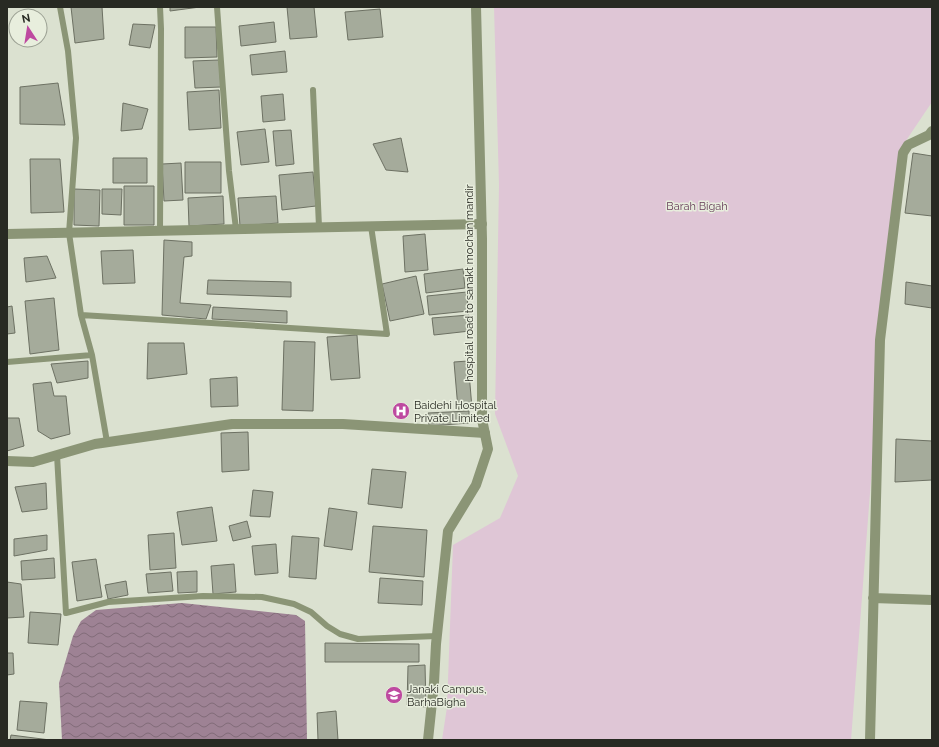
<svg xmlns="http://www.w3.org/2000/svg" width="939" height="747" font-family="Raleway,sans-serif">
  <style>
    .park { fill: #dfc6d6 }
    .water { fill: url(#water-waves) }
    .building { fill: #a5ab9b; stroke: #6d7163 }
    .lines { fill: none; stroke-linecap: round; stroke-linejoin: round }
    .service { stroke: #8b9576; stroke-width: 6 }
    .minor { stroke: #8b9576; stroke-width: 10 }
    .tertiary { stroke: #8b9576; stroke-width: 10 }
    .labels { text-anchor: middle; stroke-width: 3; stroke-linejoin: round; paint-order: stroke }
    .park-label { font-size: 11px; fill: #653b58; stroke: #e8eedd }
    .street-label { font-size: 11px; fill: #282a23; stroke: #e8eedd }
    .poi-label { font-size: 11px; fill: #282a23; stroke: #e8eedd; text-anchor: start }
  </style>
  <defs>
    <pattern id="water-waves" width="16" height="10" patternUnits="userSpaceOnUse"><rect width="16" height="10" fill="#9e8294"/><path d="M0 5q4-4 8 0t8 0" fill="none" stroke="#816b78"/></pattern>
  </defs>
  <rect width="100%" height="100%" fill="#dbe1d0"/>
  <path class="park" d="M494,7H932V102L901,148L877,402L851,740H442L447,707L453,545L500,518L518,476L495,414L499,185Z"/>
  <path class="water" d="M182,603L296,615L305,621L307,740H62L59,683L73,636L81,621L96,610Z"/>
  <path class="building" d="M71,7H102L104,39L75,43Z
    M170,7H200L170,11Z
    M287,7H314L317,37L290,39Z
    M380,9L383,37L348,40L345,12Z
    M274,22L276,42L241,46L239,26Z
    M133,24L155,25L150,48L129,45Z
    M185,27H216L217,57L185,58Z
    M285,51L287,72L252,75L250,55Z
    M219,60L221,87L195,88L193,61Z
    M58,83L65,125L20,124V87Z
    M219,90L221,128L189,130L187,92Z
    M283,94L285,120L263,122L261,96Z
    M123,103L148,109L142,129L121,131Z
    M265,129L269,162L241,165L237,132Z
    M291,130L294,164L276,166L273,131Z
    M401,138L408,172L386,170L373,144Z
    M913,153L932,156V216L905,213Z
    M113,158H147V183H113Z
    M30,159H60L64,212L31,213Z
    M185,162H221V193H185Z
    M181,163L183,200L164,201L162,164Z
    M313,172L316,206L282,210L279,175Z
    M124,186H154V225H124Z
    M74,189L100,190L99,226L74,225Z
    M102,189H122L121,215L102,214Z
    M223,196L224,224L189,226L188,198Z
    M276,196L278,223L240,226L238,198Z
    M425,234L428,270L405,272L403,236Z
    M164,240L192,242V256L184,257L180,303L211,305L206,319L162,315Z
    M133,250L135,283L103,284L101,251Z
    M47,256L56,278L26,282L24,258Z
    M463,269L465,288L426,293L424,274Z
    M416,276L424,314L390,321L382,284Z
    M208,280L291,282V297L207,294Z
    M906,282L932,286V308L905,304Z
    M467,292L468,311L429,315L427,296Z
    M54,298L59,350L30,354L25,301Z
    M12,306L15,333L7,334V307Z
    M213,307L287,311V323L212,319Z
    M469,315L470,331L434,335L432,318Z
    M357,335L360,378L331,380L327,337Z
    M284,341L315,342L313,411L282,410Z
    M148,343H184L187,374L147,379Z
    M88,361V378L57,383L51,364Z
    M468,361L472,408L458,409L454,362Z
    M237,377L238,406L211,407L210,379Z
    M51,382L54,396H66L70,434L51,439L38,431L33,384Z
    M469,411V423L429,426L428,413Z
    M7,418H19L24,446L7,451Z
    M248,432L249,470L222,472L221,433Z
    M896,439L932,441V480L895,482Z
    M372,469L406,472L402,508L368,504Z
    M46,483L47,509L22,512L15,487Z
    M253,490L273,492L270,517L250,516Z
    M212,507L217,541L182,545L177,512Z
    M329,508L357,512L352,550L324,546Z
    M247,521L251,537L233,541L229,526Z
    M373,526L427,530L424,577L369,572Z
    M174,533L176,568L150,570L148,535Z
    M47,535V550L14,556V539Z
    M292,536L319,538L316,579L289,577Z
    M276,544L278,573L255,575L252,546Z
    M54,558L55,578L22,580L21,561Z
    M96,559L102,597L77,601L72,562Z
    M234,564L236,592L213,594L211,566Z
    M197,571V592L178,593L177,572Z
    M171,572L173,591L148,593L146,574Z
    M380,578L423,581L422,605L378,603Z
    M126,581L128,595L108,599L105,585Z
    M7,582L21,584L24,617L7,618Z
    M30,612L61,614L58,645L28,643Z
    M325,643L419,644V662H325Z
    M7,653H13L14,674L7,675Z
    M425,665L426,707L407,705L408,666Z
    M20,701L47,703L44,733L17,730Z
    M336,711L338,740H318L317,713Z
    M11,735L50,740H10Z"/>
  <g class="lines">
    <path class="service" d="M60,7L68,51L76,138L69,233L81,315L387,334L371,226
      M160,7L161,29L160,231
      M217,7L229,171L236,229
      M313,90L319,227
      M81,315L92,355
      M7,362L92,355L107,442
      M57,455L66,613L108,602L203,596L262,597L294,604L311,612L327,626L340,634L358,639L437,636"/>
    <path class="minor" d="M7,234L482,224
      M7,461L33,462L95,444L232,424H343L485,433
      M873,598L932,600
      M870,740L880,340L903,153L908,145L929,135L932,131"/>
    <path class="tertiary" d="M428,740L434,683L436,644L448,531L476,485L488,449L482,419V239L476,7"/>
  </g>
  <defs>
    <symbol id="hospital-disc" viewBox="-11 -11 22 22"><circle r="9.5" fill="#be49a0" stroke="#e8eedd"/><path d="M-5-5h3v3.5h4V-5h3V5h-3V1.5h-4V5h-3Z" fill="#fff"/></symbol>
    <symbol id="school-disc" viewBox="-11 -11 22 22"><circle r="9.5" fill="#be49a0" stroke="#e8eedd"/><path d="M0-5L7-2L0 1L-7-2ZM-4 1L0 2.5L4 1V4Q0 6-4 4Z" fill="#fff"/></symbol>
  </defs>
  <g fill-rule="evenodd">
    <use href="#hospital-disc" x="391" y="401" width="20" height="20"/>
    <use href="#school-disc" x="384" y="685" width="20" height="20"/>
  </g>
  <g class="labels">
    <g class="park-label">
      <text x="697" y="210">Barah Bigah</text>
    </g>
    <g class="street-label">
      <text transform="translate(469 283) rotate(-90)" y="4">hospital road to sanakt mochan mandir</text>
    </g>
    <g class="poi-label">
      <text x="414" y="409">Baidehi Hospital<tspan x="414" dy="13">Private Limited</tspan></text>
      <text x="407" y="693">Janaki Campus,<tspan x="407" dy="13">BarhaBigha</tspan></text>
    </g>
  </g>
  <rect width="939" height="747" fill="none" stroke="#282a23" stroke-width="16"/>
  <g transform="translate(28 28) rotate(348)"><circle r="19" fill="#e8eedd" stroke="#9ba093"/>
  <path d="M0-3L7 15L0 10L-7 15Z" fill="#be49a0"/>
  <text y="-6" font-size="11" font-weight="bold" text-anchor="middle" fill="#282a23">N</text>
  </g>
</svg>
